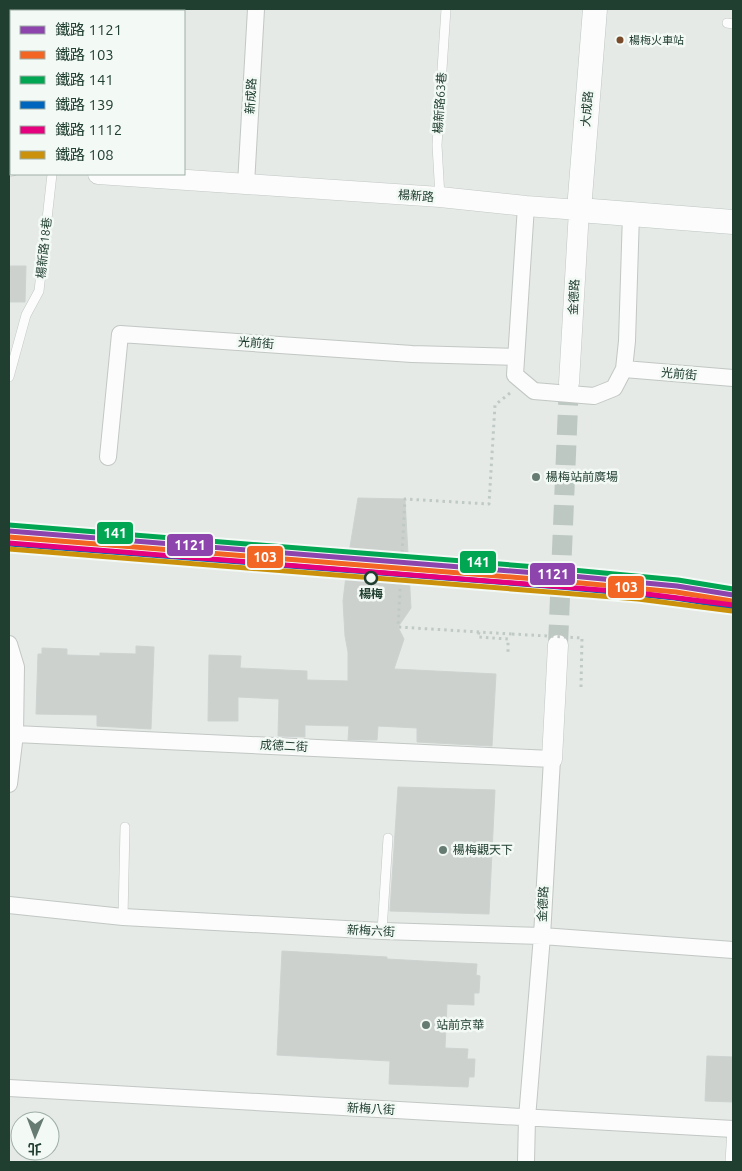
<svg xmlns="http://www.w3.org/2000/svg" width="742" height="1171" font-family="Ubuntu,'Noto Sans TC',sans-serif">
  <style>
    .building { fill: #ccd1ce; stroke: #cdd3d0 }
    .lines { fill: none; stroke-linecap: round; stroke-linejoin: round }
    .tertiary-tunnel { stroke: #bec8c3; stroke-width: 20; stroke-dasharray: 20 10; stroke-linecap: butt }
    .service-casing { stroke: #c2c7c4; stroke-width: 10 }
    .minor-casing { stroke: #c2c7c4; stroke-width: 18 }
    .tertiary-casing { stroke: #c2c7c4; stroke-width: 21 }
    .secondary-casing { stroke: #bec6c2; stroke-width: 25 }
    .path { stroke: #c0cac5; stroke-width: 3; stroke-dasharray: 2.5 4; stroke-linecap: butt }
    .service { stroke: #fbfcfb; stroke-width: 9 }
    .minor { stroke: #fbfcfb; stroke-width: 16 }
    .tertiary { stroke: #fbfcfb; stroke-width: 20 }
    .secondary { stroke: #fbfcfb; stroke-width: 24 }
    .path-bridge { stroke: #c0cac5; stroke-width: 3; stroke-dasharray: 2.5 4; stroke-linecap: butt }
    .rail-1-casing { stroke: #f3f9f5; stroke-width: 9 }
    .rail-2-casing { stroke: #f3f9f5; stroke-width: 9 }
    .rail-3-casing { stroke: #f3f9f5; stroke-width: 9 }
    .rail-4-casing { stroke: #f3f9f5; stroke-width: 9 }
    .rail-5-casing { stroke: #f3f9f5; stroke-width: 9 }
    .rail-6-casing { stroke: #f3f9f5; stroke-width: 9 }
    .rail-1 { stroke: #8e44ad; stroke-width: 5 }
    .rail-2 { stroke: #f26522; stroke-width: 5 }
    .rail-3 { stroke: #00a651; stroke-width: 5 }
    .rail-4 { stroke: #0065bd; stroke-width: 5 }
    .rail-5 { stroke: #e5007d; stroke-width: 5 }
    .rail-6 { stroke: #cc910a; stroke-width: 5 }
    .bus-dot { fill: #7a4b2a; stroke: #f3f9f5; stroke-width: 2 }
    .poi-dot { fill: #667b71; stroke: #f3f9f5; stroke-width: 2 }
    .stop-dot { fill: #f3f9f5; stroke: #213f31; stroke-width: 2.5 }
    .labels { text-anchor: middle; stroke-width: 5; stroke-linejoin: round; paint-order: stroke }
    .bus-label { font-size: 11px; fill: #213f31; stroke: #f3f9f5; text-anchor: start }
    .street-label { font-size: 12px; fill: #213f31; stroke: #f3f9f5 }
    .poi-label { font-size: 12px; fill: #213f31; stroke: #f3f9f5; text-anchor: start }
    .stop-label { font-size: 12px; font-weight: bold; fill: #213f31; stroke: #f3f9f5 }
    .line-badge { stroke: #f3f9f5; stroke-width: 2 }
    .badge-label { font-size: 14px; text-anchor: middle; font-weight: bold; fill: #fff }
  </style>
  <rect width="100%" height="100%" fill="#e5eae7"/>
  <path class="building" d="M9,266H26L25,302H9Z
    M358,498L405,499L411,608L398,627L404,639L394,669L496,674L492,746L417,742V728L378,726L377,740H348L349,726L305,725V737L278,736L279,699L238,697V721H208L209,655L241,656L240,668L307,671V680L348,681V652L345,636L343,601L348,559Z
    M136,646L154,647L151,729L97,726V715L36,714L38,654H42V648L67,649V655L100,656V653L136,654Z
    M398,787L495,790L489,914L390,911Z
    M282,951L387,957V959L477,964L476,975L480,976L479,993H474V1005L447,1004L445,1048L468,1049L467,1059H475L474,1077H469L468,1087L389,1084L390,1061L277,1055Z
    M707,1056L733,1057V1102L705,1101Z"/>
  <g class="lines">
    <path class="tertiary-tunnel" d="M558,645L569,383"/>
    <defs>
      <path id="service" d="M19,9L20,11H24
        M77,11V9
        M727,23L733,24
        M440,197L437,145L446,9
        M9,377L26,315L39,291L52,174
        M123,917L125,827
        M382,931L388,838
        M730,1162L732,1129"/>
      <path id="minor" d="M246,184L256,9
        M526,206L515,375L534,391L594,396L614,388L624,369L627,341L631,214
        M624,369L733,378
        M108,457L120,334L412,354L515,357
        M9,644L16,667L15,734L9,784
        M15,734L552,759L542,936L527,1118L526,1162
        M9,905L123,917L382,931L542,936L733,950
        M9,1088L733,1129"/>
      <path id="tertiary" d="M9,166H11
        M98,174L440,197L526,206L579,210L569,383
        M552,759L558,645"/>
      <path id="secondary" d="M595,9L579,210L733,222"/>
    </defs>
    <use href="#service" class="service-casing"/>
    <use href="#minor" class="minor-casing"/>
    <use href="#tertiary" class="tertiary-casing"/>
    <use href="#secondary" class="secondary-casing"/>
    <path class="path" d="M510,393L495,405L489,504L405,499L398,627L512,634
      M479,632L478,637L508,639V652
      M581,687L582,638"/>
    <use href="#service" class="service"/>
    <use href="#minor" class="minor"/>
    <use href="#tertiary" class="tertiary"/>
    <use href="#secondary" class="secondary"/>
    <path class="path-bridge" d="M512,634L582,638"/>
    <defs>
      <path id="rail-1" d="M9,531L561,575L677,586L733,595"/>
      <path id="rail-2" d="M9,537L560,581L676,592L732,601"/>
      <path id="rail-3" d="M9,525L562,569L678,580L733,589"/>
      <path id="rail-4" d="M9,544L560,587L675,598L731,607"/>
      <path id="rail-5" d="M9,543L639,593L733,605"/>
      <path id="rail-6" d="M9,549L638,599L732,611"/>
    </defs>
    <use href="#rail-1" class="rail-1-casing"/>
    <use href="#rail-2" class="rail-2-casing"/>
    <use href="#rail-3" class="rail-3-casing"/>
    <use href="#rail-4" class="rail-4-casing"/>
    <use href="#rail-5" class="rail-5-casing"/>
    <use href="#rail-6" class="rail-6-casing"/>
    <use href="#rail-1" class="rail-1"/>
    <use href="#rail-2" class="rail-2"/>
    <use href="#rail-3" class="rail-3"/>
    <use href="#rail-4" class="rail-4"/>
    <use href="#rail-5" class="rail-5"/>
    <use href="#rail-6" class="rail-6"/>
  </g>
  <circle class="bus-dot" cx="620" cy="40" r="4.5"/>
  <g class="poi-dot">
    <circle cx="536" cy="477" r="5"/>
    <circle cx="443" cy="850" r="5"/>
    <circle cx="426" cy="1025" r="5"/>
  </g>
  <circle class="stop-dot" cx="371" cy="578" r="6"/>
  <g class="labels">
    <g class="bus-label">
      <text x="629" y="44">楊梅火車站</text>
    </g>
    <g class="street-label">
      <text transform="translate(251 96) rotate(-87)" y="4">新成路</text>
      <text transform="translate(440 103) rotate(-86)" y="4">楊新路63巷</text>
      <text transform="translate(587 109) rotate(-85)" y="4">大成路</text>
      <text transform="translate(416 196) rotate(4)" y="4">楊新路</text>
      <text transform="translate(44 248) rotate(-84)" y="4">楊新路18巷</text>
      <text transform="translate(574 297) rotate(-87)" y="4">金德路</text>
      <text transform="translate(256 343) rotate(4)" y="4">光前街</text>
      <text transform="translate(679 374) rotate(5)" y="4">光前街</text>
      <text transform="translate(284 746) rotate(3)" y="4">成德二街</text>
      <text transform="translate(543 904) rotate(-87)" y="4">金德路</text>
      <text transform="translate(371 931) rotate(3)" y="4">新梅六街</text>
      <text transform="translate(371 1109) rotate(3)" y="4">新梅八街</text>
    </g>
    <g class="poi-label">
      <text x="546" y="481">楊梅站前廣場</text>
      <text x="453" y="854">楊梅觀天下</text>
      <text x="436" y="1029">站前京華</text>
    </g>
    <g class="stop-label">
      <text x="371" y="598">楊梅</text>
    </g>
  </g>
  <g class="line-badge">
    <rect x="96" y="521" width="38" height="24" rx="5" fill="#00a651"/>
    <rect x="166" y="533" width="48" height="24" rx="5" fill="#8e44ad"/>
    <rect x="246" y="545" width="38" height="24" rx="5" fill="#f26522"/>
    <rect x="459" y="550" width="38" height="24" rx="5" fill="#00a651"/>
    <rect x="529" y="562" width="47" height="24" rx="5" fill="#8e44ad"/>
    <rect x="607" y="575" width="38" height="24" rx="5" fill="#f26522"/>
  </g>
  <g class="badge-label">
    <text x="115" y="538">141</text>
    <text x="190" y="550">1121</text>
    <text x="265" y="562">103</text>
    <text x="478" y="567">141</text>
    <text x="553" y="579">1121</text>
    <text x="626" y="592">103</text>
  </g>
  <rect width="742" height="1171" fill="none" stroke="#213f31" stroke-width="20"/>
  <rect x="10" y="10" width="175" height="165" fill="#f3f9f5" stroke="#9fafa7"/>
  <rect x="20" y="26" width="25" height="8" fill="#8e44ad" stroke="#9fafa7"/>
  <text x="55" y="35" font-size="15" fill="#213f31">鐵路 1121</text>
  <rect x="20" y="51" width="25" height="8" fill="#f26522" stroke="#9fafa7"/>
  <text x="55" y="60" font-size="15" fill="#213f31">鐵路 103</text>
  <rect x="20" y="76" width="25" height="8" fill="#00a651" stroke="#9fafa7"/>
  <text x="55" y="85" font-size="15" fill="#213f31">鐵路 141</text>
  <rect x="20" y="101" width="25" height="8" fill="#0065bd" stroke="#9fafa7"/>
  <text x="55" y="110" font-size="15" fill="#213f31">鐵路 139</text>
  <rect x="20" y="126" width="25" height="8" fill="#e5007d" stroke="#9fafa7"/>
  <text x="55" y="135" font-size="15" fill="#213f31">鐵路 1112</text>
  <rect x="20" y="151" width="25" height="8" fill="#cc910a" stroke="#9fafa7"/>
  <text x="55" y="160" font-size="15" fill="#213f31">鐵路 108</text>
  <g transform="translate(35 1136) rotate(181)"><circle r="24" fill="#f3f9f5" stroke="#9fafa7"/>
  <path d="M0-4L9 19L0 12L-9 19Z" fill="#667b71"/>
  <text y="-8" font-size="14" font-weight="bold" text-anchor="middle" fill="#213f31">北</text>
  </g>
</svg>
